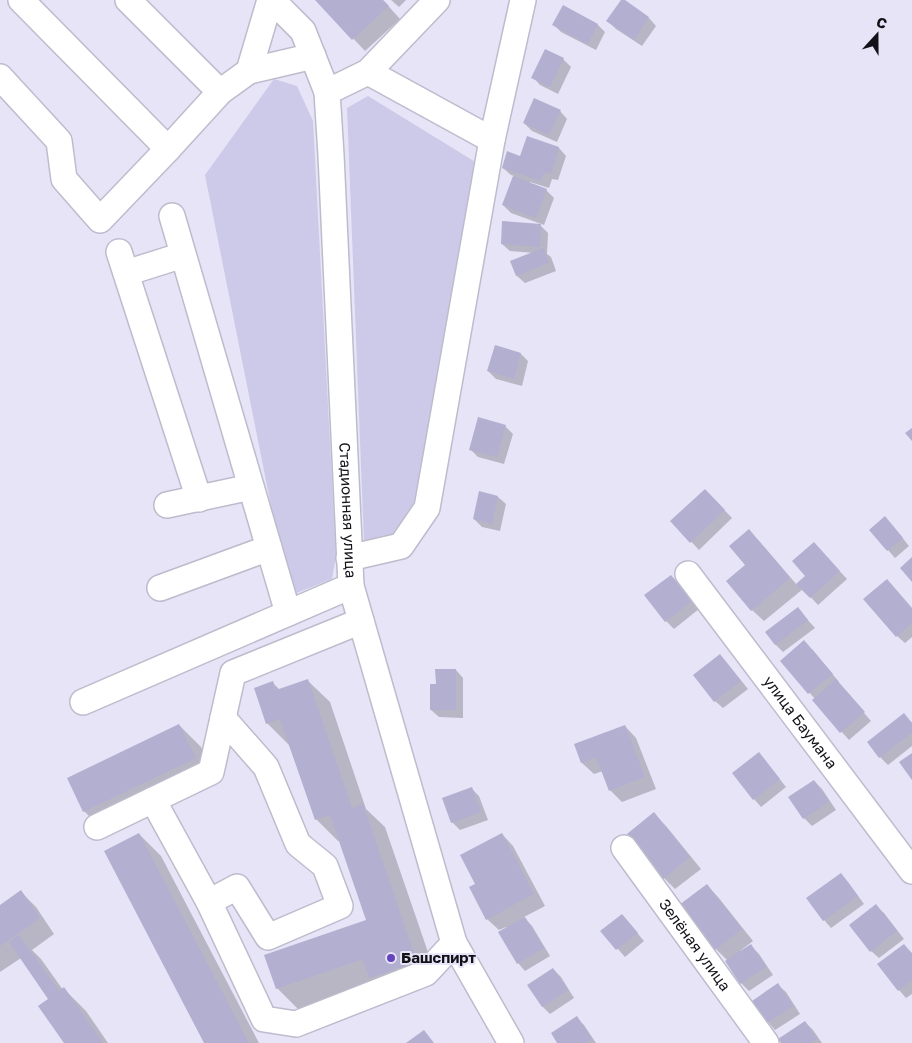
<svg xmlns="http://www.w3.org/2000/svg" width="912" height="1043" font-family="'Golos Text',sans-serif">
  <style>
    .green { fill: #cdcae9 }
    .shadow { fill: #0003 }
    .building { fill: #b2afd0 }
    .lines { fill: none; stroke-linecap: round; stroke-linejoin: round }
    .minor-casing { stroke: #bdbccd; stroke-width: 28 }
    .minor { stroke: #fff; stroke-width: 25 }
    .poi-dot { fill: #6345bd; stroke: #e6e4f6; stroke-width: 2 }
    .labels { text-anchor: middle; stroke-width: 4; stroke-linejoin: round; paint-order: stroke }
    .street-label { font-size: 15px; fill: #121218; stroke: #e6e4f6 }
    .poi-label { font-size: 15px; font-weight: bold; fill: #121218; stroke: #e6e4f6; text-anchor: start }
  </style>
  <rect width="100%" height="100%" fill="#e6e4f6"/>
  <path class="green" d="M274,79L297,86L313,121L336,556L332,579L289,596L205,175Z
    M368,96L477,163L418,502L401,532L364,543L347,108Z"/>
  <path class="shadow" d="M317,0H383L400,19L365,51Z
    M391,0H406L399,7Z
    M623,0L649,18L656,26L642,46L616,29L608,21Z
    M563,7L598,25L605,32L596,50L561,32L554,25Z
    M563,59L571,67L558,94L540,85L533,77Z
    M560,111L567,119L557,142L532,131L524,123Z
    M528,138L559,148L566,156L558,180L552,179L549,188L530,182L529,184L546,190L554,198L544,225L511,213L503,205L514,176L511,175L503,168L521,157Z
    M541,226L548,233L547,254L551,257L556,271L525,283L517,276L512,262L534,253L510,251L502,244Z
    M521,354L528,361L522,386L496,379L488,371Z
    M505,426L513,434L504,464L478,457L470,449Z
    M705,490L732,518L699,550L672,521Z
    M498,497L506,504L500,531L482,527L474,519Z
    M893,526L909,546L895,558L888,550Z
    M749,531L760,542L797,585L807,576L821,551L847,579L818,605L803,589L764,621L752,610Z
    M671,576L679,584L699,609L674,629L666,621L646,596Z
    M912,608V637L905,643L897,636Z
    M798,609L815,628L783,652L775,644Z
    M812,649L839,682L838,683L871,721L849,740L813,700L815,699L782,661Z
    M720,656L727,663L748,689L723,708L715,701Z
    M456,670L463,678V718L439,717L431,710Z
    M308,681L330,702L366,809L385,827L430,958L424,969L299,1010L277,988L367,921L340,841H338L316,819L289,745L267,723L273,683L280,690Z
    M904,715L912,723V746L888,765L880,757Z
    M179,725L201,747L217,780L106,833L84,811L69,778Z
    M625,726L636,738L656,789L622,802L610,790L603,771L594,774L582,763L575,745Z
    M766,762L786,787L761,807L754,799Z
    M814,781L822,789L836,810L812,826L804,818L790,798Z
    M472,789L479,796L488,820L460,830L452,822Z
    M654,814L666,826L701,869L675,889L664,878Z
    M139,834L161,856L259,1043H205Z
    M502,834L513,846L545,906L524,917L532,926L550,956L525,971L518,963L506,927L499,930L487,919L477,884Z
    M841,874L848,882L864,904L831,928L824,920Z
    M706,885L718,897L753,941L740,951L741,953L751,946L759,954L773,975L749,991L741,983L728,961L716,949Z
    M21,892L36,907L54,934L32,950L41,959L63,990L64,989L86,1011L108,1043H66L50,999L21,958L0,972V906Z
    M876,906L884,913L904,939L879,958L871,951Z
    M629,923L644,941L625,957L602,931Z
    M904,945L912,953V994L906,998L899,990Z
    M553,969L561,977L574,998L550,1014L543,1007L529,985Z
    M778,985L786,992L800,1014L775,1030L768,1022Z
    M577,1018L584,1025L596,1043H559Z
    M805,1022L813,1030L822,1043H783Z"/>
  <path class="building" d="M315,0H383L389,6L352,40Z
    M621,0H625L649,17L634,40L606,21Z
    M563,5L598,24L588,44L552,25Z
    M545,49L564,58L550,87L531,78Z
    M534,98L561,110L549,135L523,123Z
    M527,136L559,147L551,174L544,172L541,181L502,168L507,151L520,156Z
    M513,176L547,189L536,218L502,205Z
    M502,221L541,224L540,247L501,244Z
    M543,248L549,263L516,276L510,261Z
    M495,345L521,353L514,379L487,371Z
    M478,417L506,425L497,457L469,450Z
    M912,428V441L905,433Z
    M705,489L725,510L690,543L670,521Z
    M479,491L498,496L492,524L473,519Z
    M885,516L903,538L887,551L869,530Z
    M749,529L790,578L751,611L726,581L745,565L729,546Z
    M814,542L840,571L810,598L796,584L805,576L792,561Z
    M912,557V582L900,568Z
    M671,575L692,601L665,622L644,595Z
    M887,579L912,608V623L896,637L863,599Z
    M798,607L808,620L775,645L765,632Z
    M804,640L833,674L808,694L780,661Z
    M720,654L741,681L714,702L693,675Z
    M435,669H456V710H430V684H436Z
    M308,679L352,808L363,804L417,962L369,978L363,959L276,989L264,955L366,920L330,815L315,820L280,719L266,724L254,688L273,681L276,690Z
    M836,679L865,712L840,733L812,700Z
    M904,713L912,723V733L879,758L867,742Z
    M179,724L196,758L83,812L67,778Z
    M625,725L645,777L609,791L596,757L581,763L574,744Z
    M759,752L780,779L753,800L732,773Z
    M912,753V780L899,762Z
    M814,780L829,802L803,819L788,797Z
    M472,787L481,812L451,823L442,798Z
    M654,812L690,857L663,879L627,834Z
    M139,833L249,1043H204L104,851Z
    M502,833L534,894L486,920L469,887L475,884L460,855Z
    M841,873L858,896L823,921L806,898Z
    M707,884L742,929L715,950L679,905Z
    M21,890L40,918L0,946V905Z
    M876,904L897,931L870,952L849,925Z
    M622,914L638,933L616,950L600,931Z
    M525,917L544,948L517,964L498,932Z
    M19,935L59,991L64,987L103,1043H64L38,1006L48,999L9,942Z
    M751,944L766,967L740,984L725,961Z
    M904,944L912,954V980L898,991L877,964Z
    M553,968L568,990L542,1007L527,985Z
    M778,983L793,1006L767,1023L752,1001Z
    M577,1016L592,1039L585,1043H557L551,1033Z
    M805,1021L817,1039L811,1043H781L778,1039Z
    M424,1030L434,1043H406Z"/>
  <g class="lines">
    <defs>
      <g id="minor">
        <path d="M21,0L168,149"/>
        <path d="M128,0L220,92"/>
        <path d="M272,0L303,31L327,92"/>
        <path id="s1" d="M437,0L368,72L327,92L331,155L351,586L454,943L511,1043"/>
        <path d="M249,71L313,56"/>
        <path d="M368,72L492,140"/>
        <path d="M0,77L59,141L64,179L100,220L168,149L220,92L249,71L270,0"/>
        <path d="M172,216L288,613"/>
        <path d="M119,252L199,499"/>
        <path d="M126,273L183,255"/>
        <path d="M167,505L251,487"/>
        <path d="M349,558L401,546L427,508L492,140L523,0"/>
        <path id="s2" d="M688,574L912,871"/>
        <path d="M160,588L269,548"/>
        <path d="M83,702L351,586"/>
        <path d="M153,800L209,902L237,887L268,937L340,906L325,866L298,844L266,767L223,718"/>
        <path d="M97,827L211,772L233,673L361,621"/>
        <path id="s3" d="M624,848L766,1043"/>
        <path d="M209,902L264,1019L296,1024L426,973L454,943"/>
      </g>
    </defs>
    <use href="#minor" class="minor-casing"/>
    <use href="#minor" class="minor"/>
  </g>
  <circle class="poi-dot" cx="391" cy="958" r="5"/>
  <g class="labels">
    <g class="street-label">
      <text dy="5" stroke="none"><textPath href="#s1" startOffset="564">Стадионная улица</textPath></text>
      <text dy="5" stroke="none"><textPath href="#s2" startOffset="186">улица Баумана</textPath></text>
      <text dy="5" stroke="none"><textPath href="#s3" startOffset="120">Зелёная улица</textPath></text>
    </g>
    <g class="poi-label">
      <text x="401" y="963">Башспирт</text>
    </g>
  </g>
  <g transform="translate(877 35) rotate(21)" stroke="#e6e4f6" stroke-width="4" paint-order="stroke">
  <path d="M0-4L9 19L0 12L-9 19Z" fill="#121218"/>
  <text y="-8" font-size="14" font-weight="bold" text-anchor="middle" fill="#121218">С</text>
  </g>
</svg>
